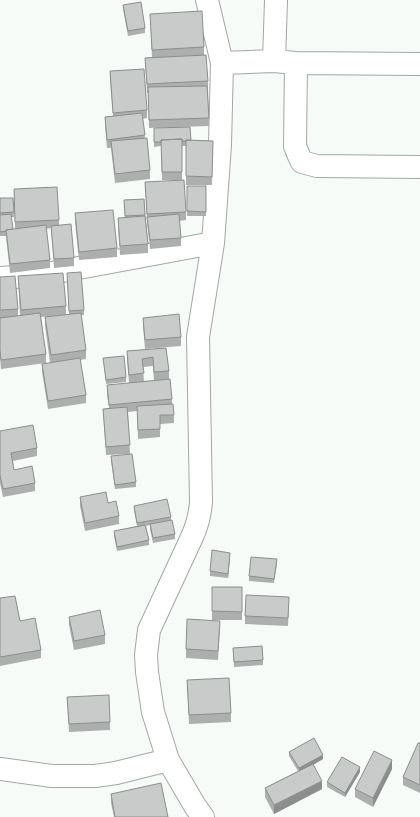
<svg xmlns="http://www.w3.org/2000/svg" width="420" height="817" font-family="'Fira Sans',sans-serif">
  <style>
    .lines { fill: none; stroke-linecap: round; stroke-linejoin: round }
    .street-casing { stroke: #a3a6a4; stroke-width: 24 }
    .street { stroke: #fff; stroke-width: 22 }
    .wall { fill: #acafad }
    .shaded-wall { fill: #8c8e8d }
    .building { fill: #c8cbc9; stroke: #8c8e8d }
  </style>
  <rect width="100%" height="100%" fill="#f7fbf8"/>
  <g class="lines">
    <defs>
      <path id="street" d="M274,61L276,0
        M222,63L274,61L296,63L420,64
        M296,63L295,146L299,156L302,162L317,166L420,167
        M0,278L41,275L213,243
        M0,769L52,776H95L116,773L168,760
        M203,817L195,806L168,760L153,712L147,672L146,655L149,630L192,537C198,524 200,515 201,502L198,337L213,243L220,145L222,63L207,0"/>
    </defs>
    <use href="#street" class="street-casing"/>
    <use href="#street" class="street"/>
  </g>
  <path class="wall" d="M123,5L145,28V33L128,36L123,9Z
    M150,14L204,47V55L208,81V90L209,126L149,128L148,93H147L145,58L152,57Z
    M110,71L147,110V118L142,119L145,138L150,170V179L115,183L111,148H107L105,125V117L113,116L110,80Z
    M154,128L191,140L213,141L212,185H186V146H182V180H162L161,146L154,147Z
    M145,182L186,212V220L179,221L181,238V246L150,249L147,222Z
    M187,186H206V216H187Z
    M14,189L59,220V225L74,258V266L54,268L51,228L46,229L50,260V268L10,273L6,236H0V198H13L14,217H11L13,229H15Z
    M144,199L148,244V253L120,255L118,227V218H125L124,200Z
    M75,213L117,248V257L79,260L75,222Z
    M67,273L84,310V315H81L86,350V359L80,360L86,395V403L48,409L42,372V364L50,363L45,326V317L65,315L41,317L46,354V363L1,369L0,358V277L18,309V316L20,315L18,276L66,306V315L69,314Z
    M143,318L181,337V346L145,349L143,326Z
    M166,348L169,371V379L154,381L153,366L143,367L144,382L129,383L127,360V351Z
    M103,358L126,377V382L106,384Z
    M107,385L172,399V404L174,415V423L160,424V437L138,439L137,411L128,412L130,454L106,455L103,409L109,408L107,394Z
    M0,431L37,448V456L13,461L14,470L35,483V491L3,497L0,483Z
    M111,456L136,482V487L115,489L111,461Z
    M80,497L108,503L119,516V524L85,531L80,506Z
    M134,506L171,517V520L175,534V539L153,543L150,529V525L146,526L149,540V545L117,551L114,536V531L137,526L134,510Z
    M230,557L228,578L210,576V571Z
    M277,564L274,583L249,581V576Z
    M212,587H242V620H212Z
    M0,598L41,650V658L0,666Z
    M289,606L288,626L245,624V616Z
    M69,617L105,635V644L74,650L69,625Z
    M220,629L218,660L186,658V649Z
    M233,648L263,660V665L234,667Z
    M187,680L231,713V722L189,724Z
    M67,697L110,722V730L69,732Z
    M420,743V793L403,785V777Z
    M289,752L323,759L313,765L322,789L274,814L265,797V788L298,771L289,756Z
    M392,769L373,807L355,797V789Z
    M360,772L345,797L327,787V782Z
    M111,794L168,817H114L111,803Z"/>
  <path class="shaded-wall" d="M230,553V557L228,578V574Z
    M323,755V759L299,773V768Z
    M392,760V769L373,807V798Z
    M360,767V772L345,797V793Z
    M322,781V789L274,814V805Z"/>
  <path class="building" d="M141,2L145,28L128,31L123,5Z
    M202,11L204,47L152,50L150,14Z
    M206,55L208,81L147,84L145,58Z
    M144,69L147,110L113,113L110,71Z
    M207,86L209,118L149,120L148,87Z
    M142,113L145,135L107,140L105,117Z
    M190,127L191,140H186V141H182V139L161,140V142H154V128Z
    M147,138L150,170L115,174L111,141Z
    M182,139V172H162L161,140Z
    M186,140L213,141L212,177L186,176Z
    M184,180L186,212L147,214L145,182Z
    M187,186H206V212L187,211Z
    M57,187L59,220L15,222L14,189Z
    M0,198H13L14,212L0,213Z
    M144,199L145,215L125,216L124,200Z
    M113,210L117,248L79,252L75,213Z
    M11,214L13,229L6,230V231L0,232V215Z
    M179,214L181,238L150,240L147,217Z
    M145,216L148,244L120,246L118,218Z
    M71,224L74,258L54,259L51,226Z
    M46,225L50,260L10,264L6,230Z
    M81,272L84,310L69,311L67,273Z
    M63,273L66,306L21,310L18,276Z
    M15,276L18,309L0,310V277Z
    M40,313L46,354L1,360L0,350V318Z
    M81,313L86,350L51,355L45,317Z
    M179,314L181,337L145,340L143,318Z
    M166,348L169,371L154,372L153,357L142,359L144,373L129,375L127,351Z
    M124,356L126,377L106,380L103,358Z
    M80,358L86,395L48,401L42,364Z
    M170,379L172,399L109,405L107,385Z
    M173,404L174,415H160V429L138,430L137,406Z
    M127,407L130,445L106,447L103,409Z
    M33,425L37,448L11,453L14,470L32,466L35,483L3,489L0,475V431Z
    M132,454L136,482L115,485L111,456Z
    M106,492L108,503L116,501L119,516L85,523L80,497Z
    M167,499L171,517L137,523L134,506Z
    M172,520L175,534L153,538L150,524Z
    M145,525L149,540L117,547L114,531Z
    M212,550L230,553L228,574L210,571Z
    M251,557L277,559L274,579L249,576Z
    M212,587H242V612L212,611Z
    M246,595L289,597L288,618L245,616Z
    M15,596L20,621L35,618L41,650L0,657V598Z
    M100,610L105,635L74,641L69,617Z
    M187,619L220,621L218,651L186,649Z
    M262,646L263,660L234,662L233,648Z
    M229,678L231,713L189,715L187,680Z
    M109,695L110,722L69,724L67,697Z
    M314,738L323,755L299,768L289,752Z
    M418,743H420V785L403,777Z
    M374,751L392,760L373,798L355,789Z
    M342,757L360,767L345,793L327,782Z
    M313,764L322,781L274,805L265,788Z
    M161,783L168,817H115L111,794Z"/>
</svg>
